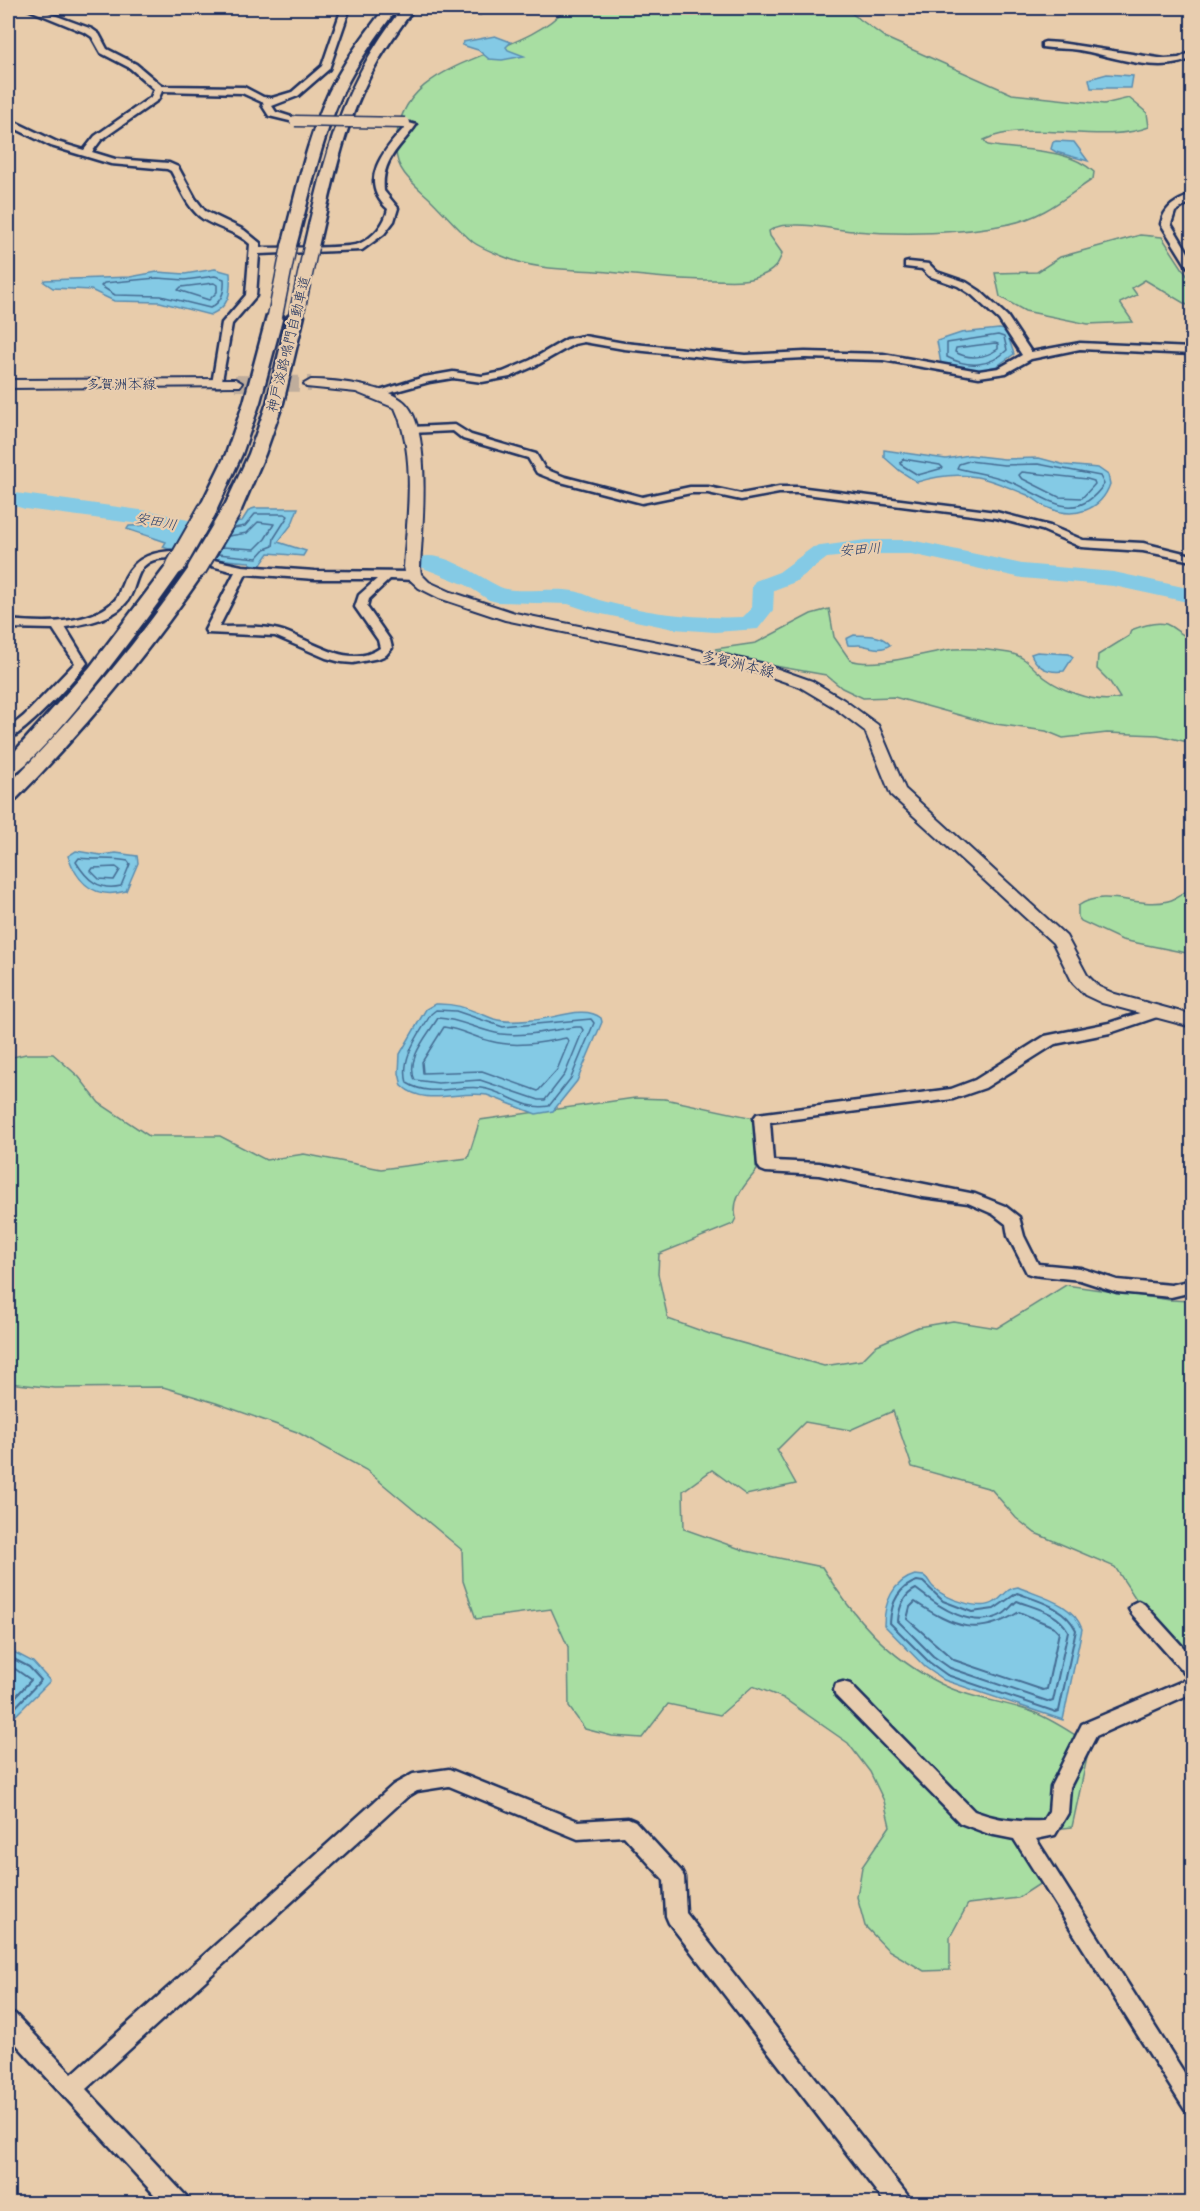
<svg xmlns="http://www.w3.org/2000/svg" width="1200" height="2211" font-family="Delius,'Klee One',sans-serif">
  <style>
    .green { fill: #a8dea2; stroke: #628680; stroke-width: 1.5 }
    .water { fill: #84cae5; stroke: #5a8caf; stroke-width: 1.5 }
    .lines { fill: none; stroke-linecap: round; stroke-linejoin: round }
    .shore-far1 { stroke: #456d94; stroke-width: 1.5 }
    .shore { stroke: #456d94; stroke-width: 2 }
    .river { fill: #84cae5; fill-rule: evenodd }
    .minor-tunnel { stroke: #bfad9c; stroke-width: 10; stroke-dasharray: 10 4.5; stroke-linecap: butt }
    .major-tunnel { stroke: #bfad9c; stroke-width: 16; stroke-dasharray: 16 8; stroke-linecap: butt }
    .minor-casing { stroke: #1b2f5e; stroke-width: 5 }
    .major-casing { stroke: #1b2f5e; stroke-width: 4 }
    .highway-casing { stroke: #1b2f5e; stroke-width: 5 }
    .minor { fill: #e8cdaf; fill-rule: evenodd }
    .major { fill: #e8cdaf; fill-rule: evenodd }
    .highway { fill: #e8cdaf; fill-rule: evenodd }
    .minor-bridge-casing { stroke: #1b2f5e; stroke-width: 13; stroke-linecap: butt }
    .highway-bridge-far1-casing { stroke: #1b2f5e; stroke-width: 17; stroke-linecap: butt }
    .highway-bridge-casing { stroke: #1b2f5e; stroke-width: 22; stroke-linecap: butt }
    .minor-bridge { stroke: #e8cdaf; stroke-width: 10 }
    .highway-bridge-far1 { stroke: #e8cdaf; stroke-width: 14 }
    .highway-bridge { stroke: #e8cdaf; stroke-width: 18 }
    .labels { text-anchor: middle; stroke-width: 4.5; stroke-linejoin: round; paint-order: stroke }
    .far-street-label { font-size: 14px; fill: #1b2f5e; stroke: #e8cdaf }
    .far-water-label { font-size: 14px; font-style: italic; fill: #263e6c; stroke: #e8cdaf }
    .street-label { font-size: 15px; fill: #1b2f5e; stroke: #e8cdaf }
  </style>
  <rect width="100%" height="100%" fill="#e8ccab"/>
  <filter id="ink" filterUnits="userSpaceOnUse"><feTurbulence type="fractalNoise" baseFrequency=".0167" numOctaves="2"/><feDisplacementMap in="SourceGraphic" scale="12" xChannelSelector="R" yChannelSelector="G"/><feConvolveMatrix kernelMatrix="1 2 1 2 8 2 1 2 1" color-interpolation-filters="sRGB"/></filter>
  <g filter="url(#ink)">
    <path class="green" d="M566,8H844L886,38L1012,94L1104,104L1129,98L1147,113L1149,127C1102,145 1027,119 984,140L988,145C1022,151 1067,147 1094,172L1093,179C1064,198 1044,217 1009,224C961,234 903,235 854,231C834,230 815,224 795,225C785,225 777,225 769,231L770,236L782,253C778,268 769,274 754,278C742,282 726,280 713,280C681,280 650,277 618,273C576,268 542,273 502,256C493,252 481,248 473,242C457,229 443,211 428,197C414,184 396,171 396,150C394,53 517,64 566,8Z
      M1140,235L1162,237L1192,283V308L1145,280L1132,288L1137,295L1120,303L1133,322L1088,324L1025,311L1000,297L995,273L1037,272L1060,257Z
      M829,609L834,637L850,660C878,669 924,652 954,649C972,648 992,650 1009,653C1021,655 1028,662 1036,670C1055,689 1094,705 1120,698L1110,682L1097,669L1098,655L1129,636L1131,630C1141,626 1155,621 1166,624C1174,627 1182,636 1192,639V743L1158,735L1107,733L1063,738L1046,731L988,723L894,697L863,698L842,688L826,675L747,661L715,649L756,643L811,614Z
      M1192,887V954L1122,940L1081,921L1078,917V906C1105,887 1139,909 1168,901C1177,899 1184,892 1192,887Z
      M26,1054H53L79,1077L99,1103L149,1136H220L266,1160L304,1154L381,1169L468,1158L480,1120L635,1098L665,1099L754,1118L757,1170C746,1184 731,1198 736,1218L733,1224L659,1254L658,1274L668,1319L710,1334L824,1366L862,1360L877,1345L918,1327L953,1321L997,1328L1066,1285L1170,1300L1192,1301V1656L1136,1599L1115,1567L1035,1533L1016,1518L991,1489L912,1467L893,1411L850,1430L805,1422L777,1450L796,1484L746,1495L712,1470L683,1491L684,1529L746,1551L822,1567C853,1617 887,1657 941,1684C969,1698 1001,1701 1030,1711C1051,1718 1071,1733 1090,1744L1072,1827L1053,1829L1039,1834L1044,1881L1018,1898L968,1904L950,1937V1970L924,1971L888,1950L865,1926L857,1897L862,1867L890,1826L884,1801L870,1772L848,1743L783,1698L753,1686L720,1715L668,1704L642,1738L612,1736L585,1729L569,1707L568,1647L551,1609L476,1619L463,1581L462,1550L366,1470L297,1432L216,1403L163,1387L55,1388L8,1383V1058Z"/>
    <path class="water" d="M495,36L511,42L506,47L508,50L524,56L502,60L489,59L478,50L462,45L463,42Z
      M1107,74L1133,76L1131,88H1091L1089,79Z
      M1056,141L1074,142L1088,161L1056,152L1051,149L1053,142Z
      M215,269L230,273C231,293 230,306 210,315L160,302L114,301L91,290L53,288L44,282L45,280L130,277L157,272L185,274Z
      M999,329L1006,330L1014,354L997,366L982,370L966,371L941,364L937,341L961,333Z
      M884,450L946,459L969,455L1004,459L1039,458L1065,465L1098,468L1108,475L1110,484C1101,511 1073,519 1049,508C1040,505 1034,497 1025,494C1010,488 993,480 977,477C957,473 936,476 917,482L900,471L884,457Z
      M255,508H298L292,524L278,542L306,551L303,556L269,553L260,566L250,564V562C221,560 190,558 163,547L166,542L127,529L129,526L242,521L249,510Z
      M854,635C867,636 882,634 890,645C881,651 874,648 865,646C860,644 854,646 848,645L846,639Z
      M1037,652L1069,654L1073,657L1064,671C1049,673 1037,668 1031,654Z
      M76,851L101,855L116,853L137,856L138,863L126,891C95,900 78,884 68,856Z
      M435,1004C460,1003 472,1011 494,1019C506,1023 520,1021 532,1020C552,1020 584,1004 601,1018L602,1022L577,1081L553,1111L536,1114L487,1095C459,1090 425,1107 402,1086L399,1073L400,1054L426,1009Z
      M915,1575L924,1576C929,1579 929,1583 933,1587C944,1598 981,1612 995,1602C1004,1597 1006,1588 1018,1587C1041,1597 1073,1603 1082,1629L1063,1720L944,1680L925,1667L884,1625C884,1603 893,1581 915,1575Z
      M8,1649L33,1662L50,1681L8,1723Z"/>
    <g class="lines">
      <path class="shore-far1" d="M215,276L224,279C225,292 222,302 210,308L161,296L115,295L101,286L104,283L157,278L185,280Z
        M214,283L217,285V292L209,300L178,290L181,287Z
        M998,335L1004,337L1007,350C990,367 968,368 947,357V343Z
        M995,343L998,344V349C985,358 969,360 955,352L956,348Z
        M903,459L940,465L943,468L918,475L900,464Z
        M969,461L1004,465L1038,464L1100,476L1104,484C1075,527 1047,497 1011,482C993,474 975,473 957,468L959,464Z
        M1022,472L1087,479L1094,481L1095,484L1082,498L1059,497L1021,478L1019,475Z
        M222,547L255,549L265,539L274,524L258,522L247,533L229,536
        M218,554L257,558L265,549L273,546L274,538L288,516L285,514H255L245,526L234,528
        M79,858C96,860 112,858 128,861L130,864L121,886C99,891 87,880 76,862Z
        M116,867L120,870L114,880L99,879L91,871L93,868Z
        M436,1010L456,1011L503,1027L591,1019L594,1023L571,1078L549,1106C523,1111 506,1091 481,1088C455,1085 431,1098 407,1083C400,1057 419,1035 431,1014Z
        M438,1018C461,1019 479,1031 501,1034C527,1037 551,1030 576,1027H581L583,1030L565,1074L545,1100H539L480,1080L438,1083L415,1080C405,1059 428,1035 438,1018Z
        M444,1027C460,1029 474,1037 490,1041C515,1048 541,1043 566,1038L569,1041L557,1070L538,1091L482,1071L423,1073L422,1062Z"/>
      <path class="shore" d="M917,1581L923,1582L943,1601L972,1612L994,1609L1017,1593C1039,1601 1065,1607 1076,1630L1059,1711L1056,1712L947,1675L929,1662L890,1623C891,1604 898,1587 917,1581Z
        M916,1589C939,1607 973,1631 1003,1614C1008,1611 1012,1605 1017,1601C1035,1608 1058,1612 1068,1631L1053,1701L1050,1702L950,1668L933,1656L898,1621C899,1607 903,1595 916,1589Z
        M915,1602C954,1627 977,1638 1019,1612L1054,1627L1059,1632L1047,1689L1043,1690L954,1660L907,1619L910,1607Z
        M8,1656L29,1667L41,1680L8,1715
        M8,1664L31,1680L8,1705"/>
      <path class="river" d="M8,492L155,512L220,528L223,533L220,538L212,540L155,526L25,509L8,504Z
        M866,540H911L1022,564L1114,572L1192,589V603L1114,586L1022,578L911,554H866L827,558L795,582L774,590L773,610L758,629L715,632L674,629L592,612L568,604L497,602L489,600L466,585L421,567L418,562L421,557C445,551 479,577 500,587C515,594 554,587 573,591C582,592 590,597 599,600C646,613 695,619 743,617L751,609L752,586L755,581L779,572L813,547Z"/>
      <path class="minor-tunnel" d="M452,8H461"/>
      <path class="major-tunnel" d="M235,383L311,384"/>
      <defs>
        <path id="minor" d="M25,8H35L92,29L99,34L107,49L136,64L162,86L244,87L263,97L272,98L292,92L322,66L342,8H350L329,69L298,96L272,106L276,112L298,119V123L269,116L262,105L264,103L242,93L162,91L158,100L101,140L92,152L115,159L169,163L178,167L195,198L205,211L244,230L260,243V248C278,247 346,249 359,244C374,237 385,224 388,209C357,181 384,150 406,126L402,125V121L416,125C400,148 381,159 384,191L398,208L394,221L384,234L362,250L259,254L256,296L232,324L221,386H213L212,384L222,323L246,295L250,244C236,231 219,229 203,219C187,208 180,187 171,171L167,169L111,164L51,146L8,125V119L11,120L57,142L84,150L95,136L151,97L154,89L130,68L101,53L92,37L86,33Z
          M457,8H489L480,13Z
          M1045,42L1060,43L1165,59L1179,58L1192,52V58C1159,75 1113,56 1079,50C1067,48 1054,49 1042,47V43Z
          M1192,195V201L1175,212L1171,224L1192,259V269L1187,266L1161,224C1164,207 1177,200 1192,195Z
          M909,262L929,264L937,272L966,282L980,291L1007,316L1031,352L1080,343L1192,348V354L1080,349L1031,359L1006,373L979,377L883,360L805,358L745,361L624,349L584,342L574,344L539,364L510,377L482,382L453,378L429,382L378,396L373,393L424,377L453,372L482,376L503,372L531,360L567,339L584,336L624,343L745,355L805,352L883,354L979,371L999,368L1022,355L999,320L972,295L958,286L929,276L922,269L905,267V263Z
          M455,425L471,435L536,454L545,469L565,477L642,497L690,487H708L741,494L779,487H798L996,512L1050,526L1083,540L1143,543L1192,555V561L1143,551L1081,547L1042,530L996,518L798,493H779L741,500L708,493H691L642,503L557,481L537,473L528,458L463,439L453,431L411,433L406,430L411,427Z
          M171,551L242,566L315,571L414,572L420,576L414,580L390,579L369,599L367,607L390,640L392,648L386,655L379,658L353,663L341,662L326,658L275,636L207,633L205,630L235,572C213,567 179,555 158,559C132,564 139,591 124,605C110,620 84,624 65,627L87,663C75,679 24,735 8,739V729L24,716L75,663L53,629L8,628V620C40,623 89,626 114,601C119,597 119,590 122,585C131,561 146,553 171,551ZM246,574L315,579H377L359,595L355,607L378,640L380,648C347,671 310,638 279,630C259,625 239,627 219,627Z
          M1155,1008L1162,1013L1160,1016L1110,1033L1055,1044L985,1088L953,1099L770,1122L773,1161L819,1163L975,1194L1005,1206L1019,1217L1024,1236L1038,1264L1080,1268L1117,1280L1171,1285L1192,1280V1292L1171,1297L1117,1292L1080,1280L1033,1275L1027,1273L1025,1269L1008,1236L1006,1224L993,1214L968,1203L923,1197L819,1175L766,1172L761,1170L758,1166L754,1118L757,1114L951,1089L975,1080L1045,1036L1109,1023Z
          M1138,1601L1144,1604L1192,1657V1677L1186,1675L1132,1614L1129,1609L1132,1604Z
          M1192,1677V1693L1096,1736L1070,1787L1068,1813L1055,1835L1036,1839L1192,2085V2113L1185,2110L1014,1839L989,1834L960,1823L836,1696L834,1690L836,1684L843,1682L850,1684L974,1811C997,1820 1018,1822 1043,1821L1049,1811L1051,1786L1082,1724Z
          M449,1769L578,1821L628,1818L635,1821L681,1871L684,1877L686,1913L908,2196L911,2204H886L669,1923L666,1916L664,1880L624,1836L578,1839L449,1786L417,1791L407,1797L86,2089L186,2196L189,2204H163L8,2035V2011L15,2014L72,2074L393,1785L413,1774Z"/>
        <path id="major" d="M235,379L242,383L240,386L8,388V380Z
          M311,380C334,380 392,386 407,405C432,435 422,529 420,567L421,574L429,582L451,592L515,613L761,663L812,681L844,700L878,725L905,789L1066,936L1087,975L1099,987L1115,994L1192,1015V1027L1102,1003L1085,995L1073,983L1053,943L891,795L865,731L832,706L800,687L757,672L505,620L439,598L419,588L406,576L404,567C407,516 417,457 395,408L356,392L306,387L304,384Z"/>
        <path id="highway" d="M385,8H397C378,35 357,62 343,92C320,141 310,195 296,246L289,250L284,249L282,246C296,195 306,141 329,92C344,62 364,34 385,8Z
          M402,8H414C400,28 385,48 373,70C343,125 332,187 318,247L311,251L306,250L304,247C326,152 341,87 402,8Z
          M275,311L283,316L260,402L242,454L217,509L214,513H202L199,509L226,454L244,402L267,316Z
          M296,311L304,316L283,403L265,454L241,510L238,514H226L223,510L249,454L267,403L288,316Z
          M176,560L182,561L185,565C162,599 37,770 8,776V759L90,667L170,561Z
          M197,564L203,565L206,569C149,652 86,728 15,800L8,802V785C75,717 136,644 191,565Z"/>
      </defs>
      <use href="#minor" class="minor-casing"/>
      <use href="#major" class="major-casing"/>
      <use href="#highway" class="highway-casing"/>
      <use href="#minor" class="minor"/>
      <use href="#major" class="major"/>
      <use href="#highway" class="highway"/>
      <defs>
        <path id="minor-bridge" d="M295,121L405,123"/>
        <path id="highway-bridge-far1" d="M275,316L289,246
          M296,316L311,247"/>
        <path id="highway-bridge" d="M176,565L208,509
          M197,569L232,510"/>
      </defs>
      <use href="#minor-bridge" class="minor-bridge-casing"/>
      <use href="#highway-bridge-far1" class="highway-bridge-far1-casing"/>
      <use href="#highway-bridge" class="highway-bridge-casing"/>
      <use href="#minor-bridge" class="minor-bridge"/>
      <use href="#highway-bridge-far1" class="highway-bridge-far1"/>
      <use href="#highway-bridge" class="highway-bridge"/>
    </g>
  </g>
  <g class="labels">
    <g class="far-street-label">
      <text transform="translate(288 344) rotate(-76)" y="5">神戸淡路鳴門自動車道</text>
      <text x="121" y="389">多賀洲本線</text>
    </g>
    <g class="far-water-label">
      <text transform="translate(156 521) rotate(11)" y="5">安田川</text>
      <text transform="translate(860 549) rotate(-4)" y="5">安田川</text>
    </g>
    <g class="street-label">
      <text transform="translate(738 664) rotate(13)" y="5">多賀洲本線</text>
    </g>
  </g>
  <rect width="1200" height="2211" fill="none" stroke="#e8cdaf" stroke-width="30"/>
  <rect x="15" y="15" width="1170" height="2181" fill="none" stroke="#1b2f5e" stroke-width="2" filter="url(#ink)"/>
</svg>
